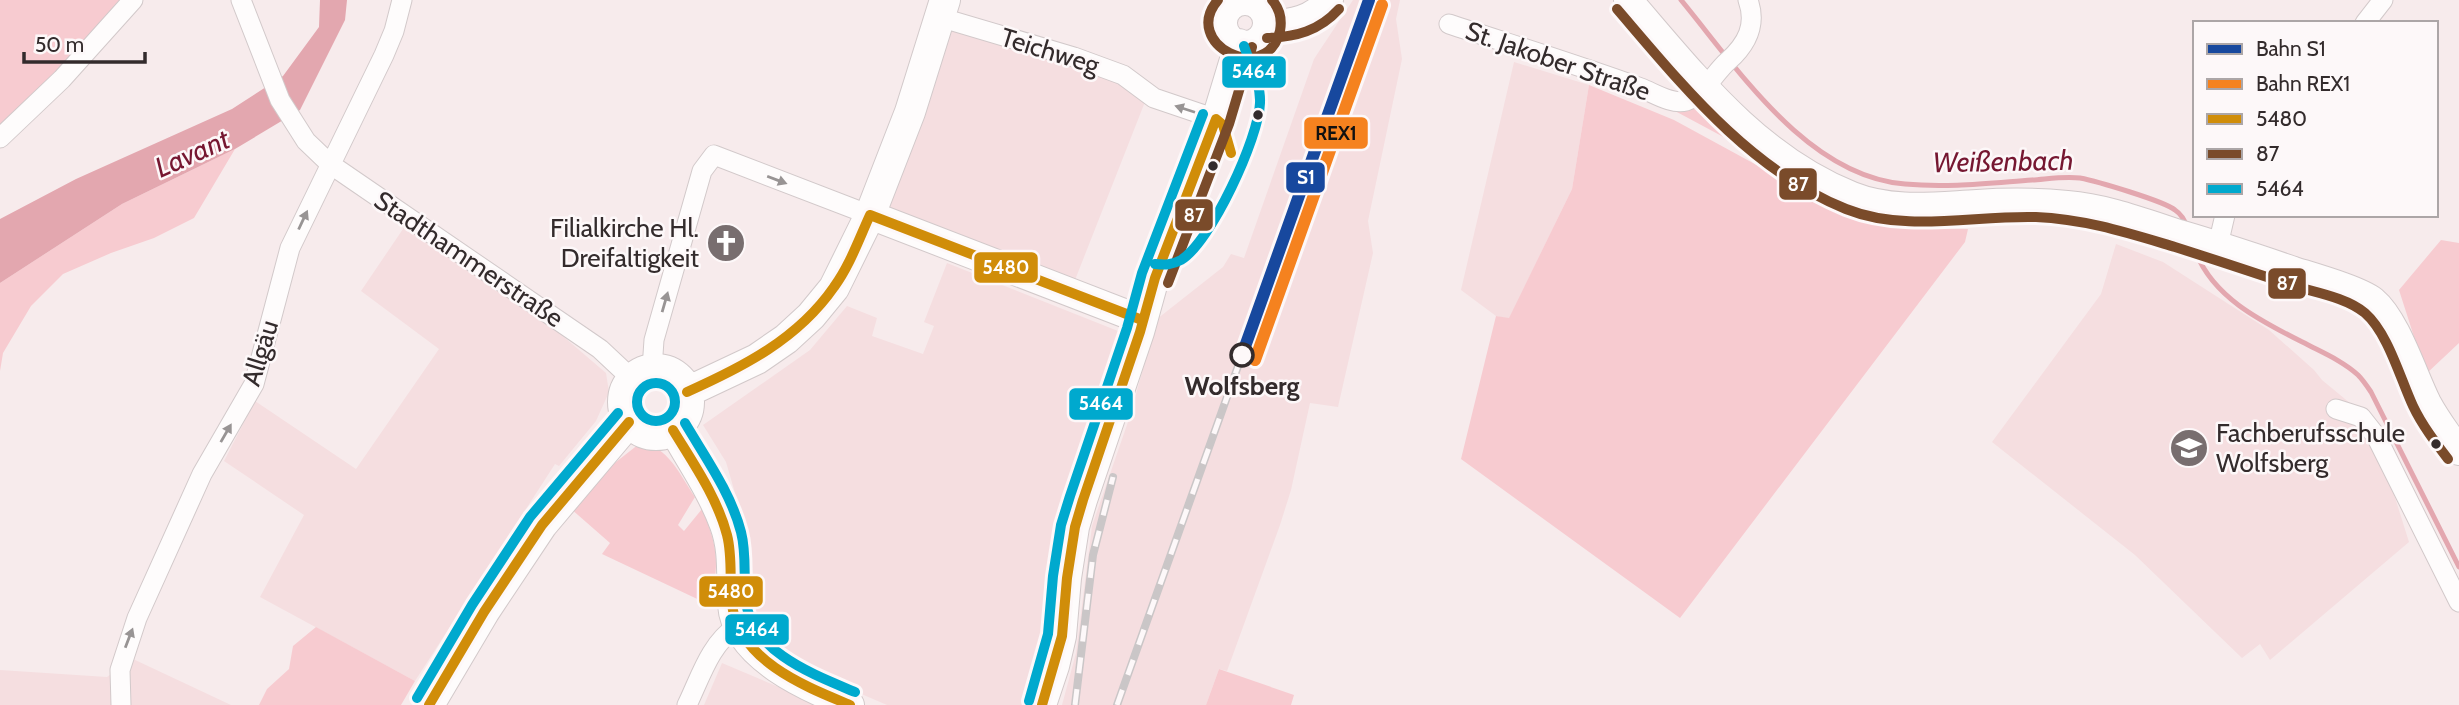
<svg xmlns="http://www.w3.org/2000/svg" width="2459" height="705" font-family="Cabin,sans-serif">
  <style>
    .built { fill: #f5dee0 }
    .green { fill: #f7cbd0 }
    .water { fill: #e3a7af }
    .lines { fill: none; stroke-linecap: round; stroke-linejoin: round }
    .stream { stroke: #e3a7af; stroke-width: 5 }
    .street-casing { stroke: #d2c9ca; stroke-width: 21 }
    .secondary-casing { stroke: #d2c9ca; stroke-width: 30 }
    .primary-casing { stroke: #d2c9ca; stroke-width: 32 }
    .street { stroke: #fefcfc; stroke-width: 19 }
    .secondary { stroke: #fefcfc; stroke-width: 28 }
    .primary { stroke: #fefcfc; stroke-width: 30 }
    .rail-casing { stroke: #cac6c7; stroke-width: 8 }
    .rail { stroke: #fdf8f9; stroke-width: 5; stroke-dasharray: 16; stroke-linecap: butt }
    .bus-1-casing { stroke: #fdf8f9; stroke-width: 16 }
    .bus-2-casing { stroke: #fdf8f9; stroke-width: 16 }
    .bus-3-casing { stroke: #fdf8f9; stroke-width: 16 }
    .bus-1 { stroke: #d08d09; stroke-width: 10 }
    .bus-2 { stroke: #7a4b2a; stroke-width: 10 }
    .bus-3 { stroke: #00a9ce; stroke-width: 10 }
    .rail-1-casing { stroke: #fdf8f9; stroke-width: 18 }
    .rail-2-casing { stroke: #fdf8f9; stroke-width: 18 }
    .rail-1 { stroke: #17489e; stroke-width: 12 }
    .rail-2 { stroke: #f5821f; stroke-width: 12 }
    .oneway { fill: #989494 }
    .bus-dot { fill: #332b2c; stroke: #fdf8f9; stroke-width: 2.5 }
    .stop-dot { fill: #fdf8f9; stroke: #332b2c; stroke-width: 3.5 }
    .labels { text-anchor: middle; stroke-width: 5; stroke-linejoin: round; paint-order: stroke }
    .street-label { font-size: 26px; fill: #332b2c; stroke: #fdf8f9 }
    .poi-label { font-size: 26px; fill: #332b2c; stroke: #fdf8f9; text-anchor: end }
    .stop-label { font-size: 26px; font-weight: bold; fill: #332b2c; stroke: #fdf8f9 }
    .water-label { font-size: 28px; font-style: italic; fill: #761731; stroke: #fdf8f9 }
    .line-badge { stroke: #fdf8f9; stroke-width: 2.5 }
    .badge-label { font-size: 19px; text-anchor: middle; font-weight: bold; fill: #fff }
    .pale-badge-label { font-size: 19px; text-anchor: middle; font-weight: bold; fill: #111 }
  </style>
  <rect width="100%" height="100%" fill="#f7ebec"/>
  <path class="built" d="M1353,0H1400L1396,19L1402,59L1368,221L1373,253L1338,407L1310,403L1291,490L1280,525L1227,671L1219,669L1206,705H1062L1076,653L1092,526L1129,419L1157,319L1223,267L1231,254L1244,258L1314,59Z
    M952,25L1152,84L1075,280L886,207Z
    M1514,62L1589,85L1572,189L1509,319L1496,316L1461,290Z
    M405,226L544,320L606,373L609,392L596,421L559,466L555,464L415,681L260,597L304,515L224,461L255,401L356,469L439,349L361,291Z
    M2116,244L2163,262L2269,330L2314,370L2322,380L2362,413L2381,453L2409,542L2270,660L2260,644L2242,658L2135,555L1992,442L2101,294Z
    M947,263L1118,331L1122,347L1064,516L1043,662L1029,705H887L817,675L771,646L763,633L766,622L755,619L744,524L726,462L703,425L810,350L847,306L877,318L872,336L923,354L934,326L924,322Z
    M133,659L231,705H0V670L107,677Z
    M722,663L821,705H704Z"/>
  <path class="green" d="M0,0H122L52,81L0,131Z
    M1589,85L1674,120L1839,210L1875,221L1918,228L1968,229L1965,242L1680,618L1461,459L1496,316L1509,318L1572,189Z
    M1700,105L1707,106L1772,163L1675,111Z
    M235,149L194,218L154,238L111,253L63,274L31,306L3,353L0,371V283L122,204Z
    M1200,197C1205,205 1210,221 1209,231C1208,247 1190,256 1180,242Z
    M2441,240L2459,243V343L2426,374L2399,290Z
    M639,444C667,443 681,477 695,497L678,525L684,531L702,509C719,550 719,562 710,605L602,554L610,543L570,508L616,462Z
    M316,627L415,681L401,705H259L267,689L289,669L293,646Z
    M1219,669L1294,695L1291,705H1206Z"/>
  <path class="water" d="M320,0H347L345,20L300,110L235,149L122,204L0,283V219L76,179L232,109L283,76L319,27Z"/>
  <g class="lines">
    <path class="stream" d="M1681,0C1738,69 1807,176 1905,184C1947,188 1990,183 2032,180C2047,179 2065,176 2080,178C2096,181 2164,201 2175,210C2181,214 2185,221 2187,227
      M2195,250C2213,300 2267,324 2312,347C2328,355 2345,363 2358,375C2363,380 2367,386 2371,392L2459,567"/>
    <defs>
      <path id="street" d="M241,0L280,100L306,141L330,164L600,349L632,379
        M939,17L1074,57L1123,75L1154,98L1216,119
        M2365,23L2383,0
        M1449,24C1513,45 1578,65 1641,88C1654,93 1672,105 1686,101C1703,96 1715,72 1728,61C1747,44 1757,25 1748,0
        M0,138L62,79L133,0
        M2218,245L2225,215
        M652,369L654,340L702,171L714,155L870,215
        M2336,409L2361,417L2376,436L2459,602
        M121,705L120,670L137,618L202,474L254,384L290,248L384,55L394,31L402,0
        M687,705C701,676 710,644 737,626"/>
      <path id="secondary" d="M1628,0C1693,75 1756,158 1852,196C1892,212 1935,206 1977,204C2006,202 2037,202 2067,205C2105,208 2142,222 2179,234C2217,245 2256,258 2294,271C2313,277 2359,290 2373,301C2396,320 2413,375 2427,403C2436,420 2448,436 2459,451
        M1223 23a22 22 0 1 1 44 0a22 22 0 1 1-44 0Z
        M1267,24C1292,24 1313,20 1329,0
        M870,215L1142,320
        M673,430C691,461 712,492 724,525C734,552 730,578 732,605C736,657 808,688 850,705
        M1042,705L1055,666L1062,636L1067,578L1075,527L1083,500L1140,332L1155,278L1216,119L1239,43"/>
      <path id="primary" d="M623 402a33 33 0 1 1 66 0a33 33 0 1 1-66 0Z
        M687,392L757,359L786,339L811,316L834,288L870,215L910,112L945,0
        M429,705L484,612L542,525L629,422"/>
    </defs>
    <use href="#street" class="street-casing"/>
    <use href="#secondary" class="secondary-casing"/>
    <use href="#primary" class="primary-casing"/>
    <use href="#street" class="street"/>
    <use href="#secondary" class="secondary"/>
    <use href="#primary" class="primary"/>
    <defs>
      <path id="rail" d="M1075,705L1093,555L1113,477
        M1117,705L1242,355"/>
    </defs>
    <use href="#rail" class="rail-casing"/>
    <use href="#rail" class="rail"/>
    <defs>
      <path id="bus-1" d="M870,215L1142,320
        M687,392C743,367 798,339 834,287C850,265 859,239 870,215
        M673,430C693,463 717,497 727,535C733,558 729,582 732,605C740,661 804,686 850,705
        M429,705L484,612L542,525L629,422
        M1042,705L1062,636L1067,578L1075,527L1083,500L1140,332L1155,278L1216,119L1223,125L1231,153"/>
      <path id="bus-2" d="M1218,0C1180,44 1266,87 1280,31C1282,20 1280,9 1272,0
        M1617,9C1683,86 1750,170 1846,209C1906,233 1974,215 2036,217C2085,219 2128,233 2175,247C2213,259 2252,272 2291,285C2313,292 2346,297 2365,313C2388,333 2400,378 2413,406C2422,425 2435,442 2448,459
        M1267,38C1296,37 1319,31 1339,9
        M1168,283L1229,124L1252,47"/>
      <path id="bus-3" d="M1155,264C1165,265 1172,265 1181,260C1211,242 1259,137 1260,103C1261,83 1250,64 1244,46
        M637 402a19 19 0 1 1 38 0a19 19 0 1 1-38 0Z
        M685,423C705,457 731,493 741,532C747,555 743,578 746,601C751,652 815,675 855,692
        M417,698L472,605L530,517L618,413
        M1029,701L1048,634L1053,576L1061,525L1070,496L1127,328L1142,273L1203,114"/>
    </defs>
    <use href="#bus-1" class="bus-1-casing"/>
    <use href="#bus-2" class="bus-2-casing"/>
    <use href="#bus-3" class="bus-3-casing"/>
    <use href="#bus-1" class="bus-1"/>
    <use href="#bus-2" class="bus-2"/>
    <use href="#bus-3" class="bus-3"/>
    <defs>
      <path id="rail-1" d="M1242,355L1369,0"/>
      <path id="rail-2" d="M1255,360L1382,5"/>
    </defs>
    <use href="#rail-1" class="rail-1-casing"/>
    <use href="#rail-2" class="rail-2-casing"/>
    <use href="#rail-1" class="rail-1"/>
    <use href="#rail-2" class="rail-2"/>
  </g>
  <defs><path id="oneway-solid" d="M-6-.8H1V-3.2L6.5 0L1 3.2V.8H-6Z" transform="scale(1.75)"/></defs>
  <g class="oneway">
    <use href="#oneway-solid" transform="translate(1185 109) rotate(-162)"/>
    <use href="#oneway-solid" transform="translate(777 180) rotate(21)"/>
    <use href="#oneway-solid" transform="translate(303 220) rotate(-65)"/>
    <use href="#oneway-solid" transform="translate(665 302) rotate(-74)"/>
    <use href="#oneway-solid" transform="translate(226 433) rotate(-60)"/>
    <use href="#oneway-solid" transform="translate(129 638) rotate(-69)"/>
  </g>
  <defs>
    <symbol id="church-disc" viewBox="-11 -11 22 22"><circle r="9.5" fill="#786e6f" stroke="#fdf8f9"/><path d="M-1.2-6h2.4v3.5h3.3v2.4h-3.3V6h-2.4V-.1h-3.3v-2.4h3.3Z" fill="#fff"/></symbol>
    <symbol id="school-disc" viewBox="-11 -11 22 22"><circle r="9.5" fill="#786e6f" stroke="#fdf8f9"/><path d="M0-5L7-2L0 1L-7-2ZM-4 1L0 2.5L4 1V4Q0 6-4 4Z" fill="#fff"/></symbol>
  </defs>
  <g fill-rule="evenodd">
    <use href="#church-disc" x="704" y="221" width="44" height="44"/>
    <use href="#school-disc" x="2167" y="426" width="44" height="44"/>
  </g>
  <g class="bus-dot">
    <circle cx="1258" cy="115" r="6"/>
    <circle cx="1213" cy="166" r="6"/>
    <circle cx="2436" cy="444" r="6"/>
  </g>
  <circle class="stop-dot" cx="1242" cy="355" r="11"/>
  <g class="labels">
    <g class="street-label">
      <text transform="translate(1050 51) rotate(17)" y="9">Teichweg</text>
      <text transform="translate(1558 61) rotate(19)" y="9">St. Jakober Straße</text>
      <text transform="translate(469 259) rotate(34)" y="9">Stadthammerstraße</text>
      <text transform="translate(260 353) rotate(-73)" y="9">Allgäu</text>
    </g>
    <g class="poi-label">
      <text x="699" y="237">Filialkirche Hl.<tspan x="699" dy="30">Dreifaltigkeit</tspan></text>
      <text x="2216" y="442" text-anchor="start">Fachberufsschule<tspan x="2216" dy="30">Wolfsberg</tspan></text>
    </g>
    <g class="stop-label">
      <text x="1242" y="395">Wolfsberg</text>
    </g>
    <g class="water-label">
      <text transform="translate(192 153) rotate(-24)" y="10">Lavant</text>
      <text transform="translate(2003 161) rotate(-1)" y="10">Weißenbach</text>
    </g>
  </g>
  <g class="line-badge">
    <rect x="1221" y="55" width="66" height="34" rx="7" fill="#00a9ce"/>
    <rect x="1303" y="116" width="66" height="34" rx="7" fill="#f5821f"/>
    <rect x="1285" y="161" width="41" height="33" rx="7" fill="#17489e"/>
    <rect x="1778" y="167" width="40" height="34" rx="7" fill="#7a4b2a"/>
    <rect x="1174" y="198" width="40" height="34" rx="7" fill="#7a4b2a"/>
    <rect x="973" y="251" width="66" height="33" rx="7" fill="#d08d09"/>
    <rect x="2267" y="267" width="40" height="33" rx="7" fill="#7a4b2a"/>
    <rect x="1068" y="387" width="66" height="34" rx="7" fill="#00a9ce"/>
    <rect x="698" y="575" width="66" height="33" rx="7" fill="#d08d09"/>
    <rect x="724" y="613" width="66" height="33" rx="7" fill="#00a9ce"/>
  </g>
  <g class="badge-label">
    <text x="1254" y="78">5464</text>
    <text x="1306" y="184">S1</text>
    <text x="1798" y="191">87</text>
    <text x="1194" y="222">87</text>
    <text x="1006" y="274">5480</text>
    <text x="2287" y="290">87</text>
    <text x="1101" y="410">5464</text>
    <text x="731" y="598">5480</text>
    <text x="757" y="636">5464</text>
  </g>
  <g class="pale-badge-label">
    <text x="1336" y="140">REX1</text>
  </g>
  <rect x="2193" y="21" width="245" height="196" fill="#fdf8f9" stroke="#aca6a7" stroke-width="2"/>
  <rect x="2207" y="44" width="35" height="10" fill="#17489e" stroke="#aca6a7" stroke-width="2"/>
  <text x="2256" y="56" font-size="21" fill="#332b2c">Bahn S1</text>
  <rect x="2207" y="79" width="35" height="10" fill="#f5821f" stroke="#aca6a7" stroke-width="2"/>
  <text x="2256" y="91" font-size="21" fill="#332b2c">Bahn REX1</text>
  <rect x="2207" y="114" width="35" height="10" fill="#d08d09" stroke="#aca6a7" stroke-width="2"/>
  <text x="2256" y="126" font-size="21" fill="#332b2c">5480</text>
  <rect x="2207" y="149" width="35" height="10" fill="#7a4b2a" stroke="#aca6a7" stroke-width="2"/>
  <text x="2256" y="161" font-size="21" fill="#332b2c">87</text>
  <rect x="2207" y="184" width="35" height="10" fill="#00a9ce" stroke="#aca6a7" stroke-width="2"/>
  <text x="2256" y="196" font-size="21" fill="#332b2c">5464</text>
  <path d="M24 52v10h121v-10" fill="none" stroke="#332b2c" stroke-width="3.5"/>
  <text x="35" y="52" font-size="21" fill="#332b2c" stroke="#fdf8f9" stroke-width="5" paint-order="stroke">50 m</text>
</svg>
